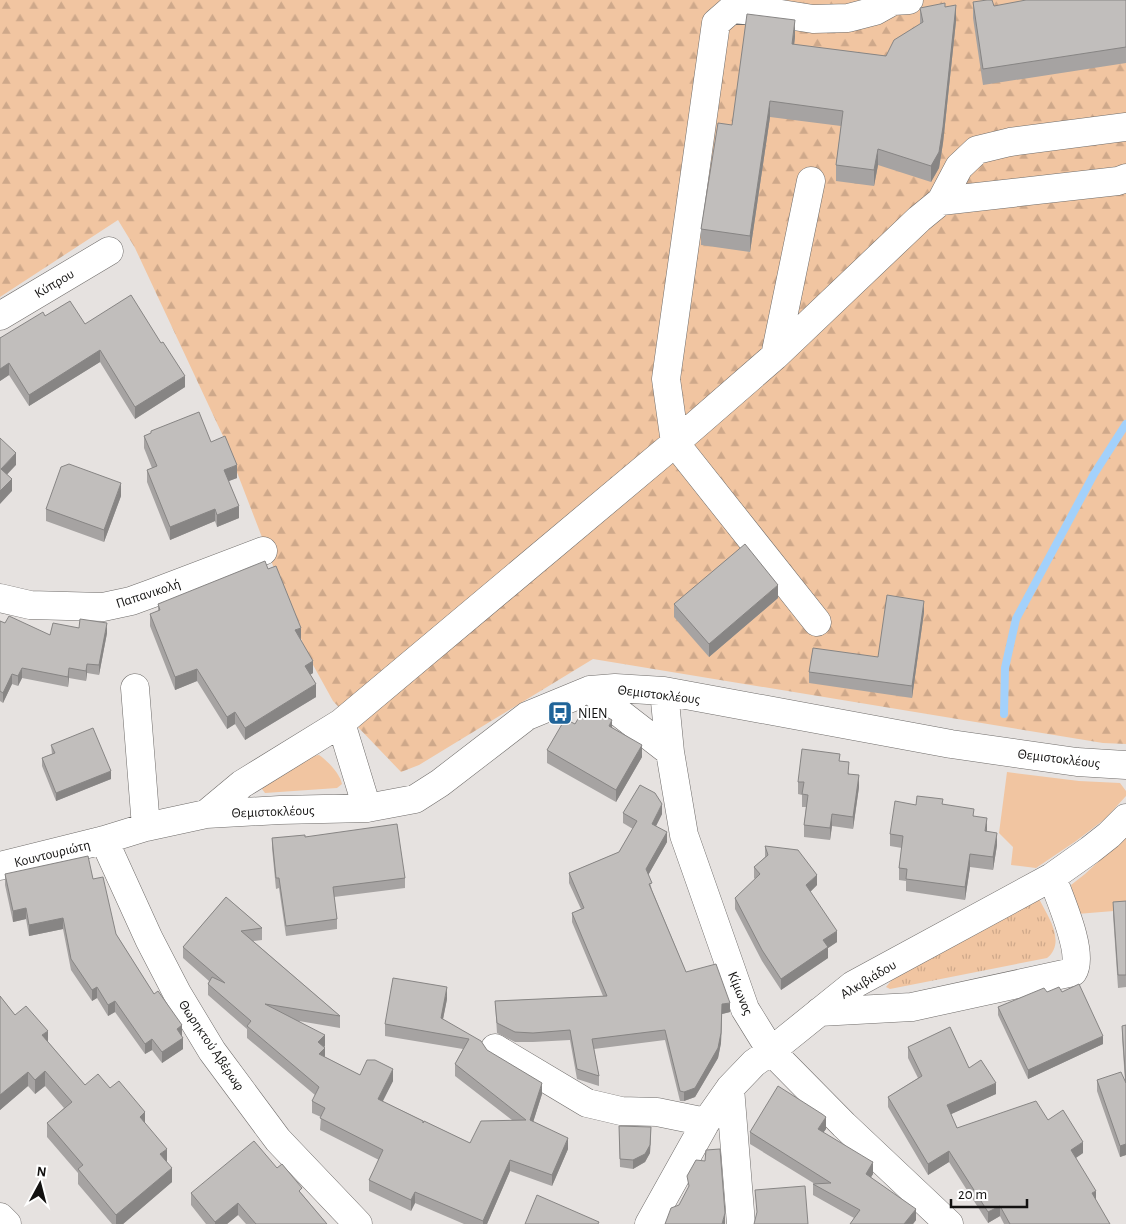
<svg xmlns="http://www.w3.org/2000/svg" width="1126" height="1224" font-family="'Alegreya Sans',sans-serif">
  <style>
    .grass { fill: #f1c5a1 }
    .forest { fill: url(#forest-firs) }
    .park { fill: url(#park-tufts) }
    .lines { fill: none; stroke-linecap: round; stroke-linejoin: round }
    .stream { stroke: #a3d1fb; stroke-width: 8 }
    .minor-casing { stroke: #6f6c6a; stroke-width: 29 }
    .minor { stroke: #fff; stroke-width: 28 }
    .wall { fill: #a6a3a2 }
    .shaded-wall { fill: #878584 }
    .building { fill: #c1bebc; stroke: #878584 }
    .labels { text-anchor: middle; stroke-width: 4; stroke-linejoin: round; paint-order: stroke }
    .street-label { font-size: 14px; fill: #121110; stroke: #fff }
    .poi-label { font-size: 14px; fill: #121110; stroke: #fff; text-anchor: start }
  </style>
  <defs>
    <pattern id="forest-firs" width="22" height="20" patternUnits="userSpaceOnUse" patternTransform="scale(1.25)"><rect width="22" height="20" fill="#f1c5a1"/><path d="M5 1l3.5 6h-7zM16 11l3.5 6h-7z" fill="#cea88a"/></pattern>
    <pattern id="park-tufts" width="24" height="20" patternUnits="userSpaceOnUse" patternTransform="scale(1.25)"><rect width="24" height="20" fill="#f1c5a1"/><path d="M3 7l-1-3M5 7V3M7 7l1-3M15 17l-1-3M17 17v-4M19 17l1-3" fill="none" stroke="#cea88a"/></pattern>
  </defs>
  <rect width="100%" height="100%" fill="#e6e2e0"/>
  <path class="grass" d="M319,755C328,761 340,774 342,784L337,788L265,793L262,789L264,785L312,756Z
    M1007,772L1079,781L1120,783L1126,791V796L1105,819L1076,841L1036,868L1011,865L1013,847L999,833Z
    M1126,836V910L1077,914L1071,885L1085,874Z"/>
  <path class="forest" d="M0,0H1126V744L1103,743L593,659L419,765L401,772L333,701L307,654L223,436L135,248L118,220L0,297Z"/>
  <path class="park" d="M1038,897C1047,915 1067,942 1047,958L890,989L886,987L899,971Z"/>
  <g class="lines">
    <path class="stream" d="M1004,714L1005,668L1016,619L1094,474L1126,424"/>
    <defs>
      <path id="minor" d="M941,201L1118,181L1126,178
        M0,316L109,251
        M775,356L811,181
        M0,598L30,605L103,607L131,601L153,593L263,551
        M817,622L675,443L666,379L716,23L732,9L768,12L813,19L848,18L875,11L893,1L909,0
        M135,688L146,827
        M590,690L670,752
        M664,691L670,752L684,835L745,1009L771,1051L844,1125L949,1224
        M341,723L675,443L775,356L919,219L941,201L959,167L977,150L1010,142L1126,127
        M206,814L242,784L341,723L367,808
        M104,840L149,939L177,993L212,1051L278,1140L358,1224
        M0,866L104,840L146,827L206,814L280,810L367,808L415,799L440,783L527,716L590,690L615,688L664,691L951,744L1077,762L1126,765
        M819,1012L912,1007L1073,972C1085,954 1059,897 1052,877
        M495,1048L587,1103L621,1111L657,1112L706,1122
        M730,1088L741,1224
        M0,1217L7,1224
        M649,1224L706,1122L730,1088L754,1063L771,1051L853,985L1052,877L1090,850L1109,835L1126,818"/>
    </defs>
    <use href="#minor" class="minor-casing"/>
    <use href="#minor" class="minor"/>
  </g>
  <path class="wall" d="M1126,0V63L983,85L973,18V2L994,6Z
    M945,7L956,21L943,143L939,168L931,182L878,165L874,186L836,181V165L841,126L770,117L750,252L701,245V229L732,125L795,37L794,45L886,56L920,24V8Z
    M45,316L85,324L185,387L135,419L100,362L29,406L9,375L0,381V338Z
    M151,431L211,442L237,478L228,481L239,518L217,527L215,521L170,540L147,482V470L152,468L144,448V436L151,433Z
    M121,496L104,542L46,521V509Z
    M268,569L301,640L313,673L310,675L316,697L245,740L235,724L227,729L197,681L175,690L150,626V614L158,611V604Z
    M778,598L709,657L674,617V604Z
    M924,612L912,698L809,683V672L878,657Z
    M0,621L5,623L50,635L107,633L99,675L87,673L86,681L69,678L68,687L22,678L18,686L12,684L3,703L0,701Z
    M575,724L612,727L642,757L616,802L547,763V750Z
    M51,745L111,779L56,801L42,766V758L52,754Z
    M840,761L859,787L853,829L832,826L830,840L804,837V825L806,807H802V795L798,794V782Z
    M943,804L974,816L987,832L997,845L993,870L970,867L965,900L906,891V881L899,880V868L902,848L890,846V834L916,805Z
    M623,813L662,814L656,826L667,842L648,875L652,890L686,972L730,1012L722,1014L721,1043L718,1058L695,1097L684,1101H680L665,1040L594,1049L599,1076V1086L577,1079L570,1040L533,1042H515L497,1033L495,1001L603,996L572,922V913L581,909L569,883V873L619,852L633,829L623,823Z
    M305,837L405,878V888L334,897L337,919V929L286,936L279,888L276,889L272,848V838Z
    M765,846L817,885L810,892L837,942L828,948V958L781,990L762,961L735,909V898L755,879L754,878V867L765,857Z
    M5,874L93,879L116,934L154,994L182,1036V1037L183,1049L162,1063L152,1050L145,1054L115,1012L108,1016L97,998L92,1001L71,970L63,929L29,936L26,919L13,922L5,885Z
    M226,897L262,928V940L253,941L340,1016V1028L299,1021L325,1046L324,1047L325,1057L360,1075L393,1081L382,1101L470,1143L512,1120L455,1076V1064L463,1049L385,1036V1024L447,999L443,1019L487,1050L542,1094L533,1122L568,1149L552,1186L510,1171L487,1224H464L415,1203L411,1211L369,1191V1180L379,1160L320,1130L321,1117L312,1113V1101L315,1095L247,1038V1029L208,995V984L209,981L183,958V947Z
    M1126,901V987L1118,988L1113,915V902Z
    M1047,992H1062L1103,1044L1028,1079L998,1015V1007Z
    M0,996L15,1015L48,1042L85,1085L110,1088L145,1123L167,1162L172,1182L123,1224H112L78,1184V1173L47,1137V1123L64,1108L45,1086L35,1094L28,1086L0,1110Z
    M1126,1025V1155L1120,1157L1097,1091V1080L1125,1081L1122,1037V1026Z
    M908,1047L969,1068L996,1094L951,1114L957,1128L1048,1120L1083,1153L1076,1158L1096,1201L1110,1224H1004L1000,1216L988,1223L949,1162L928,1175L888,1107V1097L918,1078L908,1058Z
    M619,1126L651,1136L650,1153L645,1162L633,1169L620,1167Z
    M826,1129L823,1132L873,1174L871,1177L916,1220L913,1224H850L854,1218L813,1195V1184H815L750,1144V1132Z
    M277,1168L302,1194L327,1224H246L238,1215L227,1224H206L191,1205V1193Z"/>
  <path class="shaded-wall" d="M956,5V21L943,143L939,168L931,182V166Z
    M795,20V37L792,61V44Z
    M770,101V117L750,252V236Z
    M878,149V165L874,186V170Z
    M100,350V362L29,406V395Z
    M9,363V375L0,381V369Z
    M185,376V387L135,419V407Z
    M16,453V465L1,481V469Z
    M237,465V478L224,483V470Z
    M12,479V491L0,504V491Z
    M121,483V496L104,542V530Z
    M239,506V518L217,527V515Z
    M215,509V521L170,540V527Z
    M778,585V598L709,657V644Z
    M924,601V612L912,698V686Z
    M107,623V633L99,675V665Z
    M301,628V640L295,630Z
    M313,661V673L305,678V666Z
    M87,664V673L86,681V671Z
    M22,668V678L18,686V676Z
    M69,668V678L68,687V677Z
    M197,669V681L175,690V677Z
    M12,674V684L3,703V693Z
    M316,684V697L245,740V728Z
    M235,712V724L227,729V717Z
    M612,720V732L609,726Z
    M642,745V757L616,802V790Z
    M111,771V779L56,801V793Z
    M859,775V787L853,829V817Z
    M662,804V814L652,834V824Z
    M832,814V826L830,840V828Z
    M987,818V830L985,844V831Z
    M667,832V842L646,879V869Z
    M997,833V845L993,870V857Z
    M970,854V867L965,900V887Z
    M817,875V885L806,896V885Z
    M26,908V919L13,922V911Z
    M63,918V929L29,936V925Z
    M837,931V942L828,948V958L781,990V979L823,940Z
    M97,987V998L92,1001V990Z
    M447,987V999L441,1029V1018Z
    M115,1001V1012L108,1016V1005Z
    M730,1003V1012L722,1014L721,1043L718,1058L695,1097L684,1101V1092L722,1004Z
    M182,1025V1036L177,1040V1029Z
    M48,1031V1045L42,1035Z
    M325,1035V1046L318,1054V1042Z
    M1103,1036V1044L1028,1079V1070Z
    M183,1038V1049L162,1063V1052Z
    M152,1039V1050L145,1054V1044Z
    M325,1048V1060L319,1054Z
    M393,1069V1081L378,1111V1099Z
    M45,1071V1086L35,1094V1080Z
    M28,1072V1086L0,1110V1095Z
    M542,1083V1094L530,1132V1120Z
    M996,1083V1094L947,1116V1105Z
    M145,1112V1126L140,1117Z
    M826,1117V1129L818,1140V1129Z
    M651,1127L650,1153L645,1162L633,1169V1160Z
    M568,1138V1149L552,1186V1175Z
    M1083,1142V1153L1071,1161V1150Z
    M1126,1144V1155L1120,1157V1146Z
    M167,1149V1163L160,1154Z
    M949,1151V1162L928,1175V1164Z
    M510,1160V1171L487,1224H483V1221Z
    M873,1162V1174L866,1185V1174Z
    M172,1168V1182L123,1224H116V1215Z
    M1096,1191V1202L1092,1193Z
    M415,1192V1203L411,1211V1200Z
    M238,1203V1215L227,1224H215V1222Z
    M1000,1206V1216L988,1223V1212Z
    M916,1209V1220L913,1224H904Z
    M725,1213V1224H722Z"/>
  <path class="building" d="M987,0H992L994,6L1026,0H1126V47L983,69L973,2Z
    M945,3V7L956,5L943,127L939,152L931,166L878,149L874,170L836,165L843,111L770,101L750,236L701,229L718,123L732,125L747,14L795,20L792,44L886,56L894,40L923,22L920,8Z
    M131,295L161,343L163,342L185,376L135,407L100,350L29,395L9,363L0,369V338L43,312L45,316L70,301L85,324Z
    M199,412L211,442L225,436L237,465L224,470L239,506L217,515L215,509L170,527L147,470L157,466L144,436L151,433V431Z
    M0,438L16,453L1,469L12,479L0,491Z
    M69,464L121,483L104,530L46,509L61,467Z
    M745,544L778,585L709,644L674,604Z
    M265,561L268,569L276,566L301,628L295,630L313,661L305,666L316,684L245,728L235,712L227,717L197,669L175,677L150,614L160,610L158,604Z
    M887,595L924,601L912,686L809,672L813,648L878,657Z
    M9,616L50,635L53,623L79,628L80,619L107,623L99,665L87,664L86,671L69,668L68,677L22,668L18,676L12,674L3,693L0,691V621L5,623Z
    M586,705L612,720L609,726L642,745L616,790L547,750L565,719L575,724Z
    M93,728L111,771L56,793L42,758L55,753L51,745Z
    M802,749L840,754L839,761L849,762L848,774L859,775L853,817L832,814L830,828L804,825L808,795L802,794L804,782H798Z
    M640,785L655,793L662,804L652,824L667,832L646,869L652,883L649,884L686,972L716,964L730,1003L722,1004L721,1033L718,1048L695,1088L684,1092L680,1091L665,1030L592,1039L599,1076L577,1069L570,1030L533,1033L515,1032L497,1023L495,1001L607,996L572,913L584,908L569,873L619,852L637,821L623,813Z
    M917,796L943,799L942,804L974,809L973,816L987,818L985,831L997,833L993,857L970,854L965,887L906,879L907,869L899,868L903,836L890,834L895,801L916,805Z
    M397,824L405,878L333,887L337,919L286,926L279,878H276L272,838L305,835V837Z
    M765,846L798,850L817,875L806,885L837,931L823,940L828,947L781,979L762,950L735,898L760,874L754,867L768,855Z
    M88,856L93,879L103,877L116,934L154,994L158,991L182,1025L177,1029L183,1038L162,1052L152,1039L145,1044L115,1001L108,1005L97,987L92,990L71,959L63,918L29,925L26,908L13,911L5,874Z
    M226,897L262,928L241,931L340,1016L265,1004L325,1035L318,1042L325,1048L319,1054L360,1075L367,1060H375L393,1069L378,1099L423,1121V1123L424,1121L470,1143L481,1121L526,1120L455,1064L469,1039L385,1024L393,978L447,987L441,1018L481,1041L487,1050L542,1083L530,1120L568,1138L552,1175L510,1160L483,1221L415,1192L411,1200L369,1180L383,1150L320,1118L325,1108L312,1101L319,1087L247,1026L251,1021L208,984L212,977L225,983L183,947Z
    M1126,901V975H1118L1113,902Z
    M1079,984L1103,1036L1028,1070L998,1007L1044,988L1047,992L1059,987L1062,992Z
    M0,996L15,1015L26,1006L48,1031L42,1035L85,1085L98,1074L110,1088L119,1081L145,1112L140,1117L167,1149L160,1154L172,1168L116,1215L78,1169L83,1165L47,1123L72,1102L45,1071L35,1080L28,1072L0,1095Z
    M1126,1025V1144L1120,1146L1097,1080L1121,1072L1126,1083L1122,1026Z
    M950,1027L969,1068L981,1060L996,1083L947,1105L957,1128L1036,1101L1048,1120L1063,1110L1083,1142L1071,1150L1096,1191L1092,1193L1110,1224H1010L1000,1206L988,1212L949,1151L928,1164L888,1097L922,1076L908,1047Z
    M778,1086L822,1114L826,1117L818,1129L871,1161L873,1162L866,1174L916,1209L904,1224H850L860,1210L813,1184L831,1183L750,1132Z
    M619,1126L651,1127L650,1145L645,1154L633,1160L620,1159Z
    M254,1141L277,1168L282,1164L302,1188L299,1191L327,1224H256L238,1203L215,1222L191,1193Z
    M720,1149L725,1213L722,1224H665L671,1208L679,1205L689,1186L687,1176L696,1160L705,1161L706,1150Z
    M805,1186L808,1224H754L757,1212L755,1190Z
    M537,1195L599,1222L598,1224H525Z"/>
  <defs>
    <symbol id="bus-square" viewBox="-11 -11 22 22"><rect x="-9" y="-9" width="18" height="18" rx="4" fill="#206499" stroke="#fff"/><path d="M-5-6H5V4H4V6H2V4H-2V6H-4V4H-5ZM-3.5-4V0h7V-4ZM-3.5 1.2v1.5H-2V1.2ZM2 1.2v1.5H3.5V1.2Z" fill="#fff"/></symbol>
  </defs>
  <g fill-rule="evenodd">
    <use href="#bus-square" x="546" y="699" width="28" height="28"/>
  </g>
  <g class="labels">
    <g class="street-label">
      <text transform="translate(54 283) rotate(-31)" y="5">Κύπρου</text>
      <text transform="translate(148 593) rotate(-18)" y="5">Παπανικολή</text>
      <text transform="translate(659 694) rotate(7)" y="5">Θεμιστοκλέους</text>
      <text transform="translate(1059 758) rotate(7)" y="5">Θεμιστοκλέους</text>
      <text transform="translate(273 811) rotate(-2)" y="5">Θεμιστοκλέους</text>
      <text transform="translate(52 853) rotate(-14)" y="5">Κουντουριώτη</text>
      <text transform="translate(868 979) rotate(-31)" y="5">Αλκιβιάδου</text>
      <text transform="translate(741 993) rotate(68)" y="5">Κίμωνος</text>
      <text transform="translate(212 1045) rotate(56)" y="5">Θωρηκτού Αβέρωφ</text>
    </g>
    <g class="poi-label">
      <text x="578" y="718">ΝΙΕΝ</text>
    </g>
  </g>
  <g transform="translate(40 1184) rotate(7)" stroke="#ffffff" stroke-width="4" paint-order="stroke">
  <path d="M0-4L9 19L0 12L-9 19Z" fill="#121110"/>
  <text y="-8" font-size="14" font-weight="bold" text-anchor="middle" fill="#121110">N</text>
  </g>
  <path d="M951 1199v8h76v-8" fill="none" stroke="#121110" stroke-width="2.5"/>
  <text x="958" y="1199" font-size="15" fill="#121110" stroke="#ffffff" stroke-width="4" paint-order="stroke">20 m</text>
</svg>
